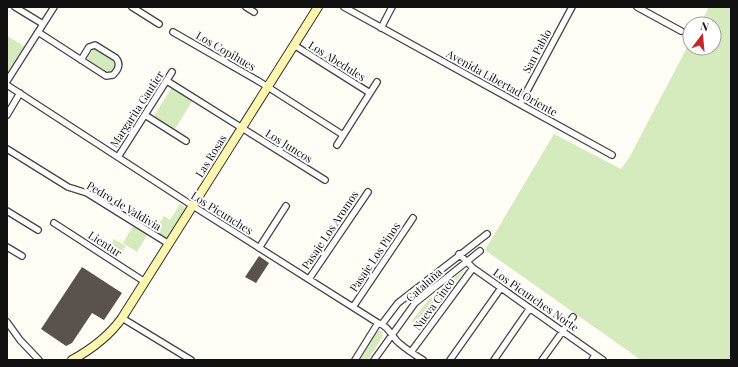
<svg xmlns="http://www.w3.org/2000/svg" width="738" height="367" font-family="'Playfair Display',serif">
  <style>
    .green { fill: #d5ebbd }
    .building { fill: #5a524d }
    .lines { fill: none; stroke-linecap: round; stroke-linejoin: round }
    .street-casing { stroke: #444; stroke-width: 8 }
    .secondary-casing { stroke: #333; stroke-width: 10 }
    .street { stroke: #fff; stroke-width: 5.5 }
    .secondary { stroke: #fff6b0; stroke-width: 8 }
    .labels { text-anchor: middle; stroke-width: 4; stroke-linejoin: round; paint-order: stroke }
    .street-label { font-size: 11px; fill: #111; stroke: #fff }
  </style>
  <rect width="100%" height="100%" fill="#fffdf5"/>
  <path class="green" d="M709,7H731V360H641L485,250L554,134L621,169L629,158L690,42V48H714V24H700Z
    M7,36L24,46L7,73Z
    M93,49H96L115,61L117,65L112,72L108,73L89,60L87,58Z
    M172,87L193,100L175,129L154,116Z
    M180,204L189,210L170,241L154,231L164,216L170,220Z
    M133,226L147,235L137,252L123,243Z
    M114,239L126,246L116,260L105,253Z
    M465,269L423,328L412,321L429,299Z
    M378,330L381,332L383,336L368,360H360Z"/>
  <path class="building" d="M259,256L269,263L256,283L245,277Z
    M82,267L122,293L104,320L92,313L72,343L66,346L41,329Z"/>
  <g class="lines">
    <defs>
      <path id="street" d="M15,7L43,24
        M132,7L159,24
        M246,7L254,12
        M344,7L612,155
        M637,7L681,31
        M381,28L392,7
        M38,32L106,76L113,75C118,70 121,64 116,58L95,45L89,47L81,60
        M173,32L260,82L343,135
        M294,45L370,93
        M7,81L54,7
        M167,81L325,180
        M7,85L193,206L378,323C389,326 391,336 399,343C406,349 415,355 423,360
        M520,104L572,7
        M7,115L20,93
        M145,115L186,141
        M337,145L377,82
        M7,149L68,187L87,193L169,244
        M118,157L172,72
        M7,211L38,230
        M54,223L145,282
        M7,247L22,256
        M259,248L286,206
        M459,254L473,268L603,360
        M309,279L368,192
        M353,307L413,218
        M122,318L191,360
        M7,322L20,340L39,360
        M382,324L398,303L487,234
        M411,352L473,268
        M355,360L378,323
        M374,360L415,303L480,251
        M450,360L501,288
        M494,360L530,308
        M542,360L573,317
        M592,360L595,355"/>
      <path id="secondary" d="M72,360C92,349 109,336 122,318L318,7"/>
    </defs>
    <use href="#street" class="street-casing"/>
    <use href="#secondary" class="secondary-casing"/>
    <use href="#street" class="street"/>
    <use href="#secondary" class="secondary"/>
  </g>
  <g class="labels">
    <g class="street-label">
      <text transform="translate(226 51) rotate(30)" y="4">Los Copihues</text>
      <text transform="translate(537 51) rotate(-62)" y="4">San Pablo</text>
      <text transform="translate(337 61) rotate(32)" y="4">Los Abedules</text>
      <text transform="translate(502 83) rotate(29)" y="4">Avenida Libertad Oriente</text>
      <text transform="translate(137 109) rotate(-57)" y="4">Margarita Gautier</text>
      <text transform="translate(289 146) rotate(32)" y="4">Los Juncos</text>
      <text transform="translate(211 156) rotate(-58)" y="4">Las Rosas</text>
      <text transform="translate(124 206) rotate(31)" y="4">Pedro de Valdivia</text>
      <text transform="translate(222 213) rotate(32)" y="4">Los Picunches</text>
      <text transform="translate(330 230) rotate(-56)" y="4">Pasaje Los Aromos</text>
      <text transform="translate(105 244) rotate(33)" y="4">Lientur</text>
      <text transform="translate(375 257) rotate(-56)" y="4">Pasaje Los Pinos</text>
      <text transform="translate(424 285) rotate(-42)" y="4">Cataluña</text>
      <text transform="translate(536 300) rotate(35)" y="4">Los Picunches Norte</text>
      <text transform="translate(434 304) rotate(-54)" y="4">Nueva Cinco</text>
    </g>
  </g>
  <rect width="738" height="367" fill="none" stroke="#111111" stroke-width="16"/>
  <g transform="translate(702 36) rotate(16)"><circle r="19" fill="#ffffff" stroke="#a0a0a0"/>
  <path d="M0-3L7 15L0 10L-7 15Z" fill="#c4262e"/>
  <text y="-6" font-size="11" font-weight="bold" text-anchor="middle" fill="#111111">N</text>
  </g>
</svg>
